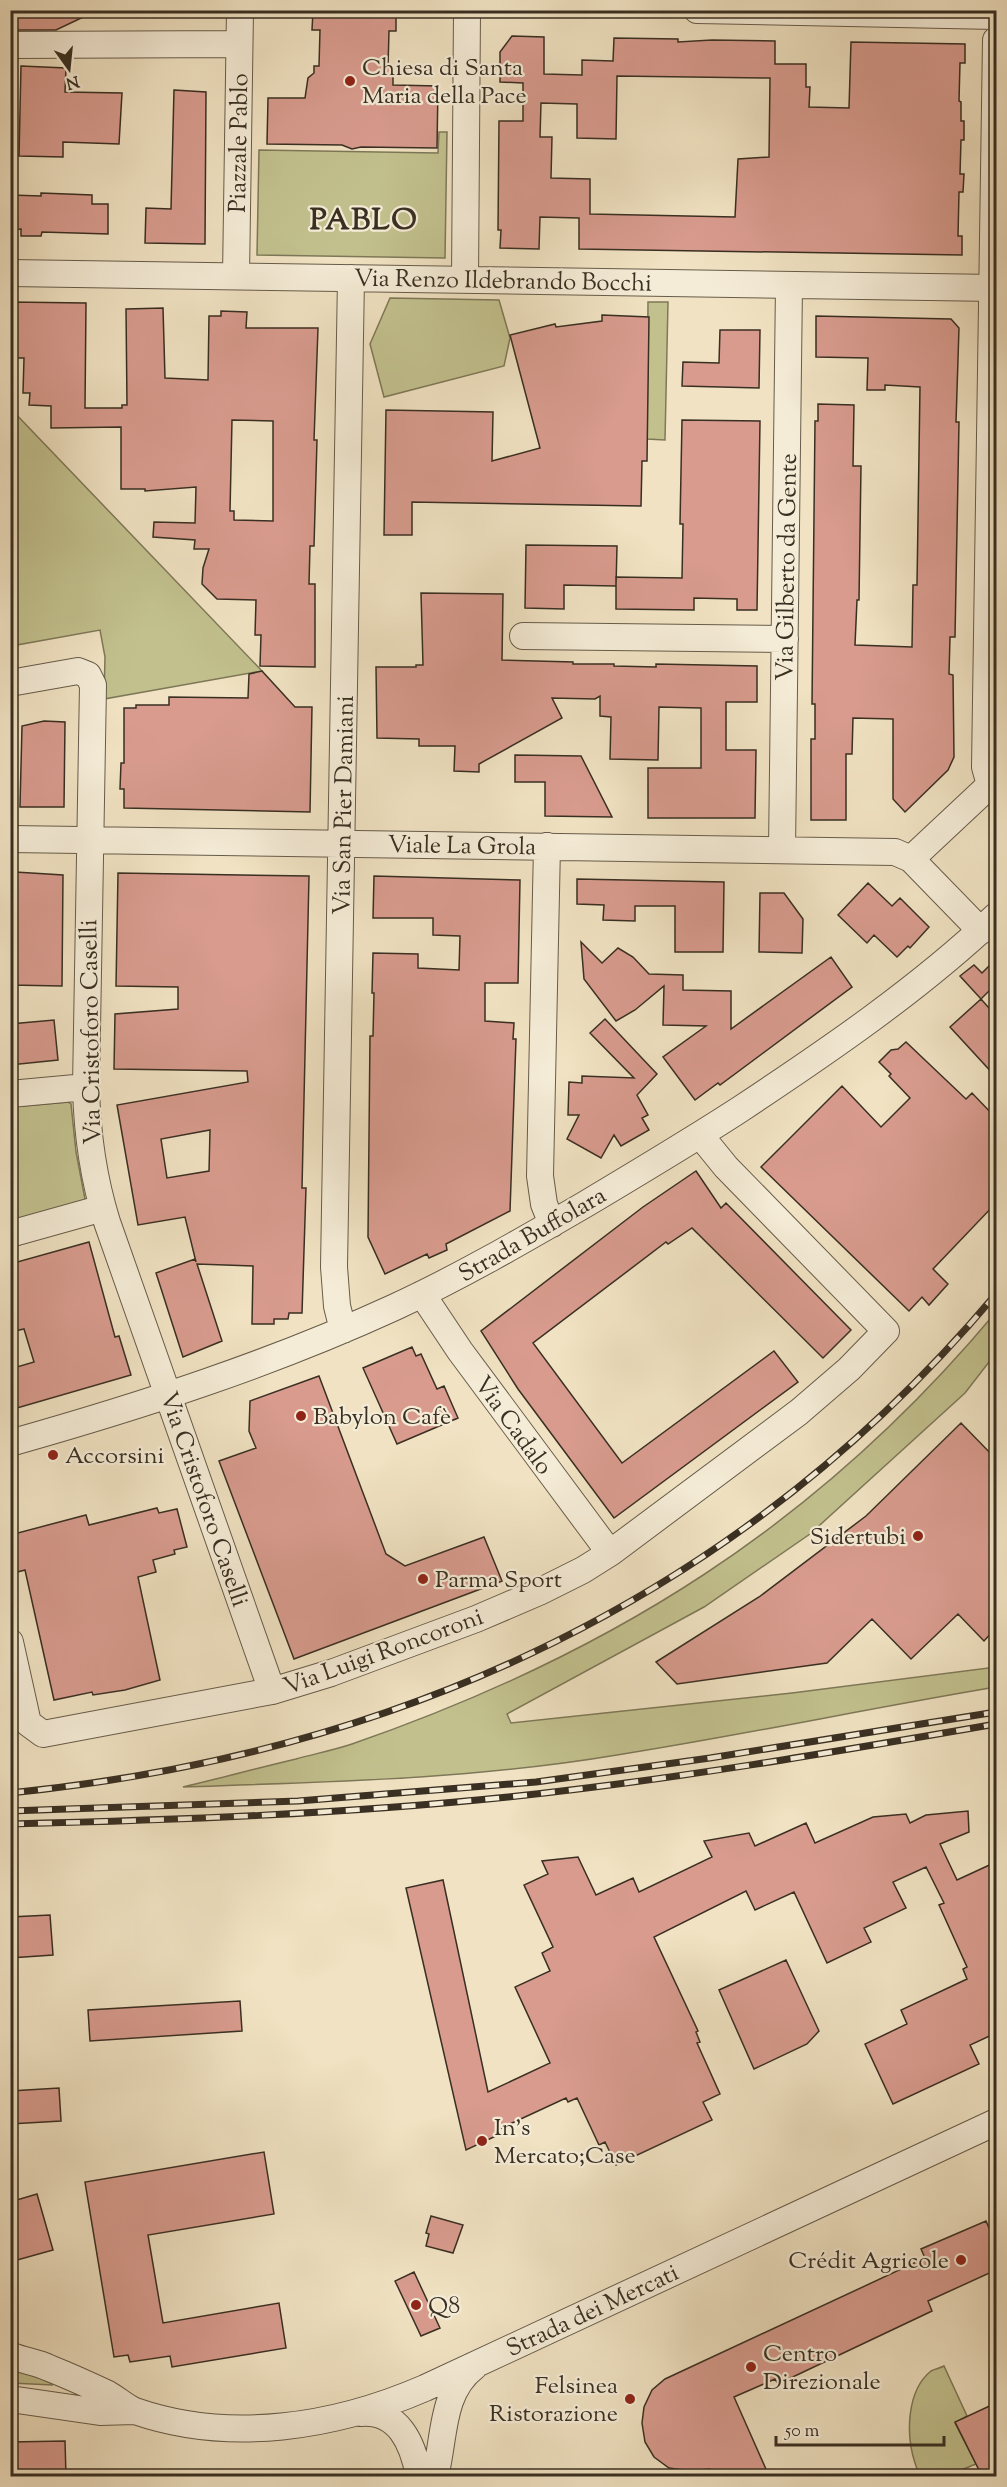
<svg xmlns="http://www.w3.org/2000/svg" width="1007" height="2487" font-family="'Sorts Mill Goudy',serif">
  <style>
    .green { fill: #c2c18e; stroke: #7e7858; stroke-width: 1.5 }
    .building { fill: #d89b8e; stroke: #392f22; stroke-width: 1.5; fill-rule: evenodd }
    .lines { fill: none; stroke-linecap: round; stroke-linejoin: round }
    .minor-casing { stroke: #675c4a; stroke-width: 28 }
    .minor { stroke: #f5ecd7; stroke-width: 26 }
    .rail-casing { stroke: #392f22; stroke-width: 7 }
    .rail { stroke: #f5ecd7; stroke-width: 4.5; stroke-dasharray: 14; stroke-linecap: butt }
    .poi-dot { fill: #8f2418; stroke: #f5ecd7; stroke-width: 2 }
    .labels { text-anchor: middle; stroke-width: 4.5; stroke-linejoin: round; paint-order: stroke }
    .poi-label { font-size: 24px; fill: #392f22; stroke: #f5ecd7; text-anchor: start }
    .street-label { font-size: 24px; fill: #392f22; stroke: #f5ecd7 }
    .district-label { font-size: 30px; font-weight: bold; letter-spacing: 1.5px; fill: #392f22; stroke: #f5ecd7 }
  </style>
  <rect width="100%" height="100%" fill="#f0e2c2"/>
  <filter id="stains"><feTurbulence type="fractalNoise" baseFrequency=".00333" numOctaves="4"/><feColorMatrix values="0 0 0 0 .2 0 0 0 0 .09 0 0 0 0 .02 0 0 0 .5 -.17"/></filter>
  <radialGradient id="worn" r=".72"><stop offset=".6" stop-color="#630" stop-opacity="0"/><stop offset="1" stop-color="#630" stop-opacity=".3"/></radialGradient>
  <path class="green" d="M439,132H447L445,258L257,255L259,150L438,153Z
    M390,298L499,300L510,338L504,366L384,397L370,344Z
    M648,302H668L665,440L647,439Z
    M10,408L262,671L104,699L105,657L100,630L11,646Z
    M68,1102L71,1104L76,1152L85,1199L83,1202L11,1222V1107Z
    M996,1312V1353L965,1393L810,1534L704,1607L507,1714L511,1723L792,1693L996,1667V1687C870,1708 744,1735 617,1755C474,1779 328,1782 183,1787C221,1778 258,1768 296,1759C314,1754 334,1750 352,1744C612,1654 819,1524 996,1312Z
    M10,2366L51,2383L52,2385L11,2383Z
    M944,2366L967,2416L955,2423L976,2464C960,2470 943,2480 926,2476C919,2475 917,2470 915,2463C906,2436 906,2391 931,2371C935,2369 940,2368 944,2366Z"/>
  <path class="building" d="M10,10H98L56,30H10Z
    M385,10V12H396V31H389L388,67H393V85L438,86L437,148L361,147L352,149L342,145L267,144L268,98H305L308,78L314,73V66H319L320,30H312L313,11Z
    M512,36L544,37V74L582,75V60L613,61L614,38L678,39V42L712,40L775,41V64H806V87H810L809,107L849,108L851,42L965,44V63H960L959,101L961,102V121H964V140H961L960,174H964L963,192H959L958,236H962V255L579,249V218L540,217L539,249L500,248L501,230H498L499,121H523V83L500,82V52ZM617,76L770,78L769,157L738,159L735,217L590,214V179L551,178L552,137H540L541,103L577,104V138L616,139Z
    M21,66L66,68L65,92L122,93L119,144L63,142V157L19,156Z
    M174,90L206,92L205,244L145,243L146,208L171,209Z
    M41,193L92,195V204H108V234L42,232L41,236H21V229L10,230V195L41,196Z
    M10,302L86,303L85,408H122V405H127L126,309L163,308L165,378L208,380L209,316H221V311L247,312L246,328H318L314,440H317L314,546H310L309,584H315V667L260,666L261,635H255L256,600L217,599L202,584L203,568L209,549H194L195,540L153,537L154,522L195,523L196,487L145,491V489H121V427L51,428V406L29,405L30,393H23L24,358H10ZM232,420L273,421V521L234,520V511H230Z
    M602,315L649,317L647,461H642L641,506L412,502V535H384L386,410L493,412L492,461L540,448L510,335L555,324L556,327L602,321Z
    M816,316L951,319L959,328L956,422H959L955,637H950L949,674L953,675L954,757L948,770L905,812L893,799V719L853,718L852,754H846V820H811V739H815V704H812L815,421H818V404L854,405L853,466H861L859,600H857L855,645L912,647L913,585H917L920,387L885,385V390H867L868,358L816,357Z
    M720,330H760L759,388L682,386L683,362L719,363Z
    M682,420L760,421L757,610H737V599L694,598V610L616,609V577L682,578L683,524H680Z
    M526,545L617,546L616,586L564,585V609L525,608Z
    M421,593L503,594L502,660L573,662V664H614V666L656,667V664L757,666V702H726V750H756L755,818H648V768H701V708L659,707L658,760L610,759L611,717L600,716V696L595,699L552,698L562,718L479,764V772L454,771L455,746H419V739L377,738L376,667H416V665H423Z
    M262,671L295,707H312L310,812L124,808V789H120L121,763H124V708H136V705H169V697L248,698L249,674Z
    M44,721L65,722L64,807H20L22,726Z
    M515,755L581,756L612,817L545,816V782H515Z
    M15,872L63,875L62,986L10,985V875H15Z
    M118,873L309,876L302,1188H306L302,1313H289L288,1319H274V1324H252L253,1266L197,1264L222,1341L183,1357L156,1273L195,1259L196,1262L185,1217L138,1225L117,1105L248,1082L247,1071L114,1069L115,1014L178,1009V987L116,986ZM210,1130L209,1171L167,1178L161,1139Z
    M374,876L520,880L518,983H485V1021L514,1023L513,1039H516L510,1211L446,1244L447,1250L429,1258L427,1254L385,1274L368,1237L370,1036H373L374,993H372L373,953L418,954V968L459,970L460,936L433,935V918H373Z
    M577,879L724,882L723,952H675V906H635V921L603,920L604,905L577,904Z
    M868,883L892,906L900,898L929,927L910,948L908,946L897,957L874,935L867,943L838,915Z
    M760,893H784L803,919L802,953L759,952Z
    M581,942L602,963L618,948L633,957L649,974L683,975V990L731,991V1029L831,957L852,987L720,1085L718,1083L695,1100L663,1057L706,1026L663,1025L664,986L635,1010L616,1021L584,979Z
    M996,959V984L981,999L960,976L974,965L982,973Z
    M981,999L996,1016V1077L950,1027Z
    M605,1019L657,1074L637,1095L648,1115L642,1118L649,1130L621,1146L614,1135L601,1158L567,1139L579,1115H568L569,1082L582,1083V1076L634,1078L590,1033Z
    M54,1020L58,1060L10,1065V1024Z
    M906,1042L966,1099L972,1093L996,1118V1203L933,1269L948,1284L929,1305L922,1297L909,1311L761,1167L842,1086L881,1127L910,1098L889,1076L891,1074L879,1062L891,1050L898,1049Z
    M696,1171L721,1208L726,1203L851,1330L823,1358L692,1228L668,1244L666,1242L533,1343L622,1463L774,1351L798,1382L614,1518L518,1389L481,1331L643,1207Z
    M89,1242L115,1337L119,1336L131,1375L10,1410V1369L34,1362L24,1329L10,1332V1264Z
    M412,1347L416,1356L421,1354L437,1389L444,1386L458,1418L397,1444L363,1368Z
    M319,1376L386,1554L405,1566L484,1537L502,1581L294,1659L219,1461L256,1448L249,1431L250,1401Z
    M961,1423L996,1459V1628L984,1641L958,1614L911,1659L872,1619L827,1663L677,1684L656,1662L759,1597L866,1516Z
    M157,1508L159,1513L177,1509L187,1547L174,1550L175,1554L153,1560L156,1572L138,1577L160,1680L125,1690L93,1695L92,1692L54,1700L25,1570L10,1574V1535L86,1515L89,1525Z
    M968,1811L969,1832L940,1844L957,1880L996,1862V2033L970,2045L979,2064L893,2104L865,2044L907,2024L901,2010L967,1979L963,1969L967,1967L939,1905L944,1903L926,1867L893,1882L906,1908L864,1928L871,1942L827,1963L794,1892L755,1910L746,1891L654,1937L698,2031L696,2032L700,2042L697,2043L720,2094L703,2102L712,2120L616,2165L605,2142L599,2145L577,2098L568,2102L566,2098L497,2130L498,2135L466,2150L406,1888L443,1880L488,2092L550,2063L515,1987L550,1971L542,1953L553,1947L524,1885L548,1874L542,1861L578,1857L596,1895L633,1878L639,1892L712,1857L704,1841L749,1833L755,1846L806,1823L815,1843L873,1817L906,1814L910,1823L926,1815Z
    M50,1915L53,1955L10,1958V1917Z
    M786,1960L819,2031L807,2044L754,2069L719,1990Z
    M240,2001L242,2031L90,2041L88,2010Z
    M59,2088L61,2121L10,2124V2091Z
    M264,2152L274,2214L148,2235L163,2323L279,2303L286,2348L172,2367L170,2356L130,2362L128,2355L114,2357L85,2182Z
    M37,2194L53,2250L10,2262V2202Z
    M431,2216L463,2225L453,2253L426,2246L429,2234L426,2233Z
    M986,2221L996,2244V2270L928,2301L932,2311L778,2384L775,2379L734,2397L769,2476H713L710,2469L690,2471L669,2468L654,2457L645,2442L642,2423L644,2407L652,2390L665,2379L925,2258L921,2249Z
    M414,2272L440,2328L421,2336L395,2281Z
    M996,2403V2476H982L955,2422Z
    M65,2441L66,2476H10V2442Z"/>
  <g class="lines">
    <defs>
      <path id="minor" d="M697,10L996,16
        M10,45L239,44
        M10,273L996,288
        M236,276L240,10
        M465,280L467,10
        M523,636L785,639
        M10,683L78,671L88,675L93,685L86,1087C87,1133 93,1177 107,1222L272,1691
        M990,785L985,767L996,40
        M10,839L895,852L911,859L981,931
        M547,846L540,1176L544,1204L552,1224
        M782,850L789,285
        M911,859L990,785L996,792
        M10,1094L86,1087
        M10,1234L103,1208
        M422,1294L460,1351L610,1553
        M343,1330L337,1306L334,1267L351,278
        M10,1443C141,1406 271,1364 395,1307C460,1277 522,1241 584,1205C636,1174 688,1143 739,1110C828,1051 919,989 996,916
        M10,1642L28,1723L43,1734L272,1691L331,1673L476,1619L539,1592L583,1570L610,1553L799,1412L849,1369L886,1331L726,1167L700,1135
        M10,2355C23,2361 37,2362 49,2368C69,2376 89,2385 108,2394C117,2399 125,2407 135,2411C230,2444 335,2427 425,2388L996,2122
        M10,2399L100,2412L134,2411
        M361,2413C399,2410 413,2444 419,2476
        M435,2476C445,2439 440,2393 474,2367"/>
    </defs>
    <use href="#minor" class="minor-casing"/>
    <use href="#minor" class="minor"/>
    <defs>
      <path id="rail" d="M10,1793C401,1754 742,1596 996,1294
        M10,1811L298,1801L536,1782L710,1758L996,1712
        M10,1824C176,1820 343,1814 508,1797C672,1780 834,1752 996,1724"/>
    </defs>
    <use href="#rail" class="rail-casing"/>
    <use href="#rail" class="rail"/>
  </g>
  <g class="poi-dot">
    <circle cx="350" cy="81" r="6"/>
    <circle cx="301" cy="1416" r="6"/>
    <circle cx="53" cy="1455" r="6"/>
    <circle cx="918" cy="1536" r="6"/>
    <circle cx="423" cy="1579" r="6"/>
    <circle cx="482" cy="2141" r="6"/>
    <circle cx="961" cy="2260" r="6"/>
    <circle cx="416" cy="2305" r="6"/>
    <circle cx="751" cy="2367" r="6"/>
    <circle cx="630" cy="2399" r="6"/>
  </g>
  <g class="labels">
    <g class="poi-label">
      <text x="362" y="75">Chiesa di Santa<tspan x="362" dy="28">Maria della Pace</tspan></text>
      <text x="313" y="1424">Babylon Cafè</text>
      <text x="65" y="1463">Accorsini</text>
      <text x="906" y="1544" text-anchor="end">Sidertubi</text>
      <text x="435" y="1587">Parma Sport</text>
      <text x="494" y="2135">In's<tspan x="494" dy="28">Mercato;Case</tspan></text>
      <text x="949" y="2268" text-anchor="end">Crédit Agricole</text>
      <text x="428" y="2313">Q8</text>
      <text x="763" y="2361">Centro<tspan x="763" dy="28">Direzionale</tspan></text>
      <text x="618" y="2393" text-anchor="end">Felsinea<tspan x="618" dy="28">Ristorazione</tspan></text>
    </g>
    <g class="street-label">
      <text transform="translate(238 143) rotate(-89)" y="8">Piazzale Pablo</text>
      <text transform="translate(503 280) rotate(1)" y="8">Via Renzo Ildebrando Bocchi</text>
      <text transform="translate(786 567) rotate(-89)" y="8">Via Gilberto da Gente</text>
      <text transform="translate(343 805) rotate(-89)" y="8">Via San Pier Damiani</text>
      <text transform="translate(462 845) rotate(1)" y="8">Viale La Grola</text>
      <text transform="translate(90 1032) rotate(-91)" y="8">Via Cristoforo Caselli</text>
      <text transform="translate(532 1234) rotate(-30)" y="8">Strada Buffolara</text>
      <text transform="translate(514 1425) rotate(54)" y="8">Via Cadalo</text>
      <text transform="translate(205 1499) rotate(71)" y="8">Via Cristoforo Caselli</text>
      <text transform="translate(383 1651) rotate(-20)" y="8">Via Luigi Roncoroni</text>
      <text transform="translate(592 2310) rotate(-25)" y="8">Strada dei Mercati</text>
    </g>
    <g class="district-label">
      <text x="364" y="229">PABLO</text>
    </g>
  </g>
  <rect width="1007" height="2487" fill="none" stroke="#f0e2c2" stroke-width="36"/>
  <rect x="12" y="12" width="983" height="2463" fill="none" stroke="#392f22" stroke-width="3"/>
  <rect x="18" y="18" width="971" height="2451" fill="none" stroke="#392f22" stroke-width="1.5"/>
  <g transform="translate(69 69) rotate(165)" stroke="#f5ecd7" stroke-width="4.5" paint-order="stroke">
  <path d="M0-4.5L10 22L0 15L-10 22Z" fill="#392f22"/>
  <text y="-9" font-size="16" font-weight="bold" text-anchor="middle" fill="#392f22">N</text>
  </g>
  <path d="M776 2436v9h168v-9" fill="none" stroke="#392f22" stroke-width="3"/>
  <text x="785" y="2436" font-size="18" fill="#392f22" stroke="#f5ecd7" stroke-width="4.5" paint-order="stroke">50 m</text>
  <rect width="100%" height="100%" filter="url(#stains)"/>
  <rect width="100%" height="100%" fill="url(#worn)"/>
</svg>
